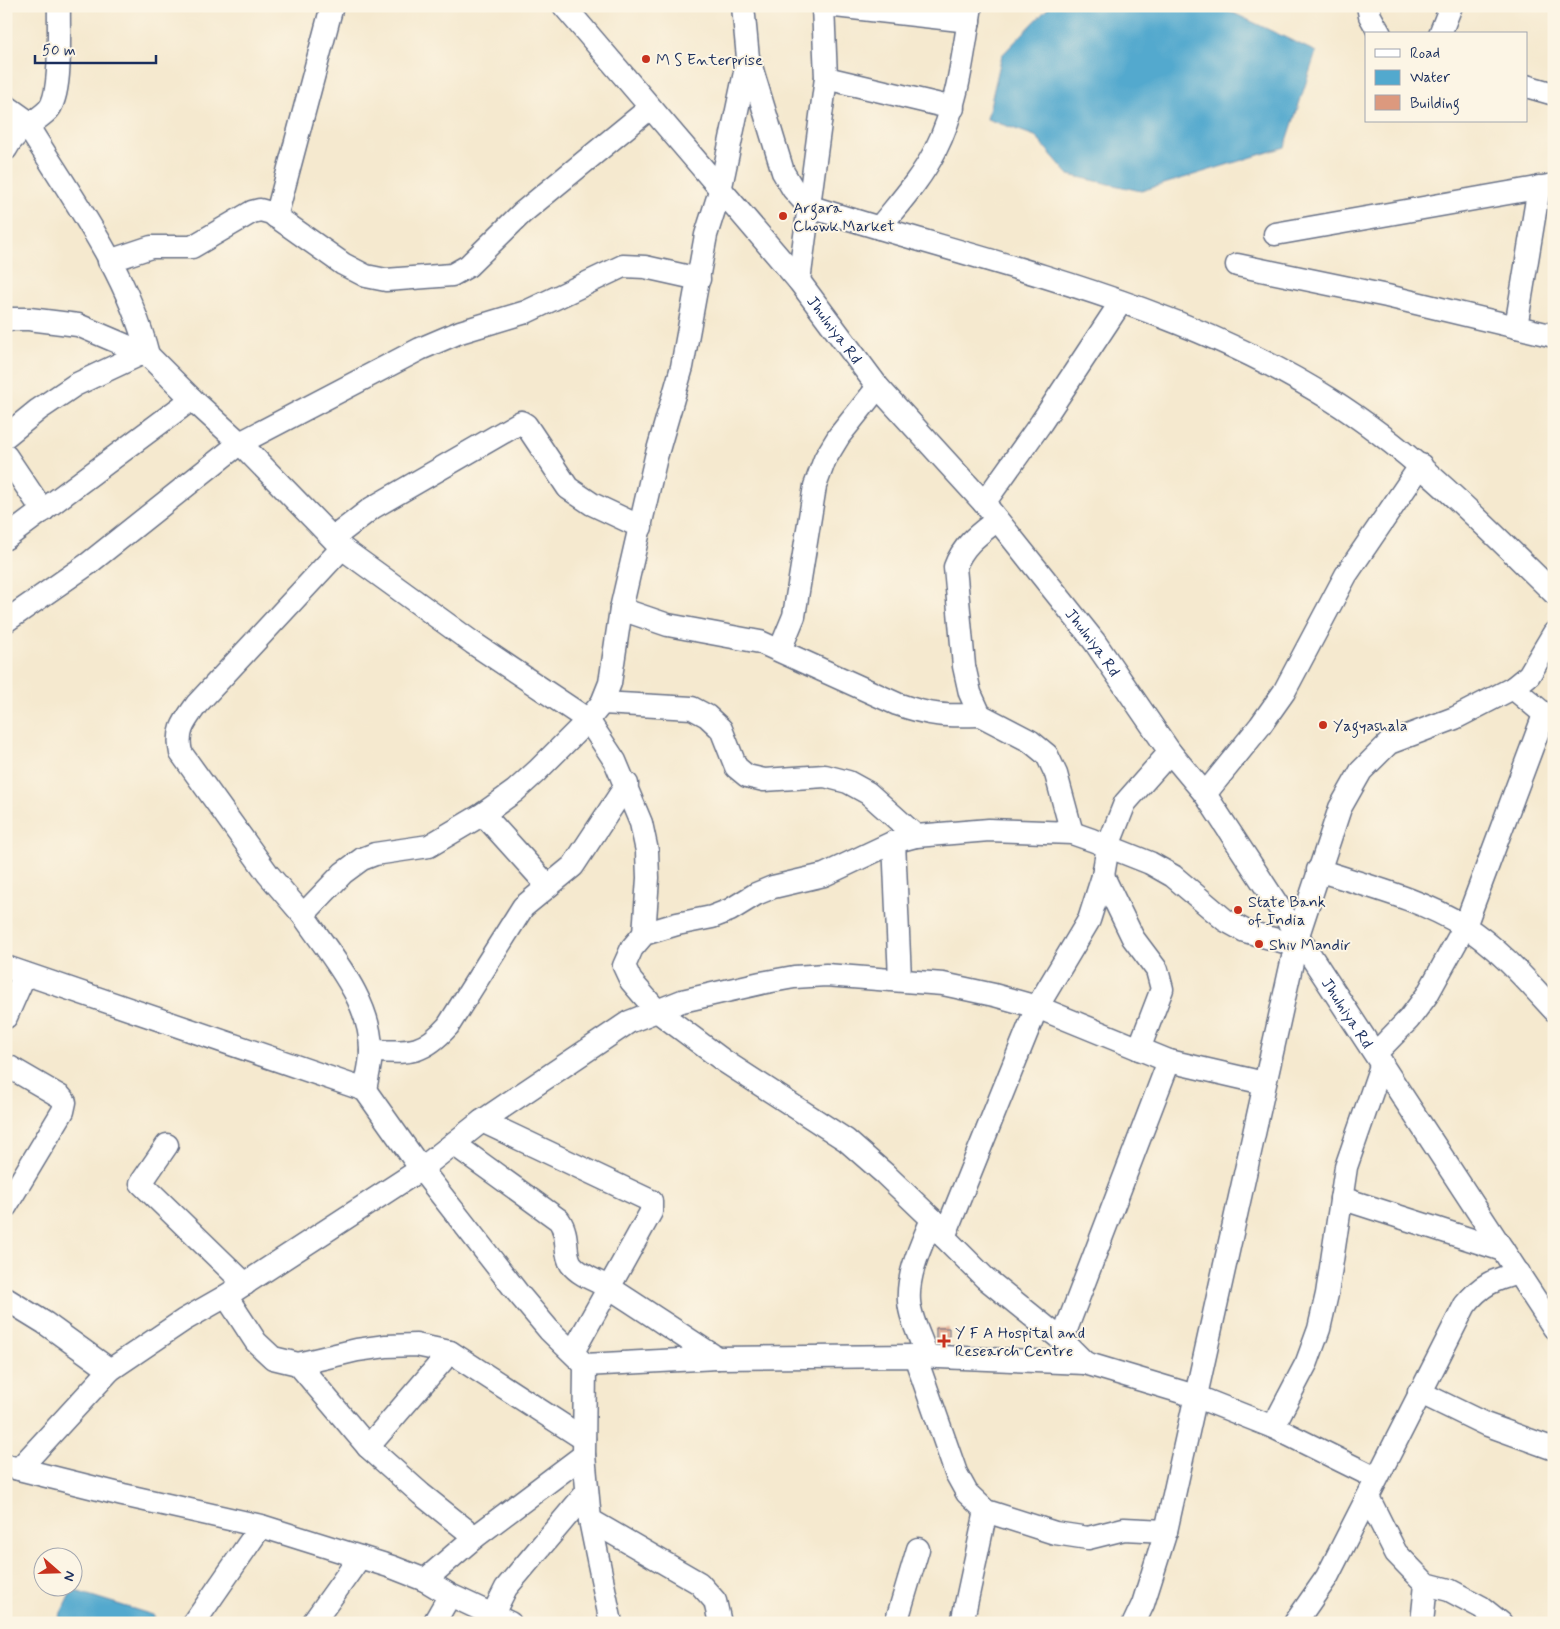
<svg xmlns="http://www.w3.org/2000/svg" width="1560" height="1629" font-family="Mynerve,sans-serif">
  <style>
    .water { fill: #52a9ce; stroke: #366c96 }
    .building { fill: #dc997e }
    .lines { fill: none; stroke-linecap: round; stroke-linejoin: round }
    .minor-casing { stroke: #677086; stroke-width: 25 }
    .minor { stroke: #fff; stroke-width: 22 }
    .poi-dot { fill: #c8321e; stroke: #fcf5e5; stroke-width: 2 }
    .labels { text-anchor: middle; stroke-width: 4; stroke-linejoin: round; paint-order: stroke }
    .poi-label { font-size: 16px; fill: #1b2f5e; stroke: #fcf5e5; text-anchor: start }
    .street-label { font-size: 16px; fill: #1b2f5e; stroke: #fcf5e5 }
  </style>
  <rect width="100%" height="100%" fill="#fcf5e5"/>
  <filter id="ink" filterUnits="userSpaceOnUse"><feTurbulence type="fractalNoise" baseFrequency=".02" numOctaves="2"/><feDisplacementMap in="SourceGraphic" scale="10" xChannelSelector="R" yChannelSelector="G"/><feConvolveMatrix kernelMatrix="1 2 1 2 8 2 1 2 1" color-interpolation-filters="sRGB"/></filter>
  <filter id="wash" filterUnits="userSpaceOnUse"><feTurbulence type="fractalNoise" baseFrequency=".0096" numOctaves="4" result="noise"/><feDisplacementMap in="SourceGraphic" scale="20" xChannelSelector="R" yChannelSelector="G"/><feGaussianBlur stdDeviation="1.12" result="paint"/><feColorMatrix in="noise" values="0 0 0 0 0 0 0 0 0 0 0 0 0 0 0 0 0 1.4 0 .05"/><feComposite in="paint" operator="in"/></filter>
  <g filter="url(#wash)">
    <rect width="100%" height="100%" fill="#f5e9cf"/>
    <path class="water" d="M1050,6H1204L1227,10L1316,52L1285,147L1141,191L1069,175L1035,136L987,119L1002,55Z
      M72,1590L153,1615L157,1623H56Z"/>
    <g id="blocks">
      <path class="building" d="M936,1328H949V1351L936,1350Z"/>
    </g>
  </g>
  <g filter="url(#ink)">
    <use href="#blocks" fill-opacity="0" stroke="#677086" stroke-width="1"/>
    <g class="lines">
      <defs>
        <g id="minor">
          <path id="s1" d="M564,6L799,281L878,387L984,503L1094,641L1170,752L1205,794L1554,1328"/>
          <path d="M835,6L969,21"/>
          <path d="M1368,6L1370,16L1380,34"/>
          <path d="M1440,34L1451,6"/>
          <path d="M749,60L783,172L793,189L808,206C984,263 1172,299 1330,399C1414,452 1483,524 1554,593"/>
          <path d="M826,78L953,108"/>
          <path d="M1526,86L1554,94"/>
          <path d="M6,106L30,123"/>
          <path d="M27,125C72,198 127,271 148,355"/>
          <path d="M6,149C15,130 34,124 48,110C63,94 58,29 59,6"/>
          <path d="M276,217L332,6"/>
          <path d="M879,228C899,203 921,179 935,151C958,106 963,55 971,6"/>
          <path d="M1275,234L1554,185"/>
          <path d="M109,261L151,247H192L252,212L260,210L271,213L343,264L366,276L386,280L452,275L468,266L522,213L650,108"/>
          <path d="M1237,265L1387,296L1554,336"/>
          <path d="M799,281L826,78L823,6"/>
          <path d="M6,319H29L78,325L148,355L192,399L240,443L342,548"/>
          <path d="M1516,327L1539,187"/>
          <path d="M6,436L38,410L75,385L143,353"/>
          <path d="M6,456L43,511"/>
          <path d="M984,503L1041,423L1121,302"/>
          <path d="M997,520C979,534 963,545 955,567L964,666L970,693L980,715L1030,741L1047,755L1056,774L1072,833"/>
          <path d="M6,538L192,399"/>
          <path d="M333,538L372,508L521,422L526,425L568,488L592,504L641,527"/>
          <path d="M621,609L668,625L760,642L897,704C931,716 945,716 980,715"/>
          <path d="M6,621L88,564L240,443L420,349L460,332L526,312L623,266L645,267L699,279"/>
          <path d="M780,650L794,616L815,486L825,459L839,436L878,387"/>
          <path d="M1513,688L1554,722"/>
          <path d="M602,703L692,708L707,716L721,729L736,767L747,776L764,780L825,776L848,782L868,793L916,836"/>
          <path d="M1205,794L1260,726L1284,692L1346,575L1421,465"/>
          <path d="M483,814L548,886"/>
          <path d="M894,842L900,979"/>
          <path d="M1318,870C1367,886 1421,899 1464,926C1499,948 1527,981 1554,1010"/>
          <path d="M1103,876L1133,938L1157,970L1162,989L1139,1049"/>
          <path d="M303,915L268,874L181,753C176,731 184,722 197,704L342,548L473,643L588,720L615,761L641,823L647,851L648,878L644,934"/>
          <path d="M6,967L365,1090L421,1169L517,1292L549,1330L585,1365L584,1455L590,1520L611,1623"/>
          <path d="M6,1017L25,974"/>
          <path d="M371,1051C408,1052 421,1056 448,1026L523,907L573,866L627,784"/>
          <path d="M1376,1053L1409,1019L1427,995L1465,926L1544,715"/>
          <path d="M6,1065L61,1097L65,1102L63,1111L6,1206"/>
          <path d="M365,1090C367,1078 371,1064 371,1052C372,1001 330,955 303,915L343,873L362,859L375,854L429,846L483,814L515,791L537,771L588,720L602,703L610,683L621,609L656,457L682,367L706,235L720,191L748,58L743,6"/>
          <path d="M482,1121L651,1201V1212L573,1352"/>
          <path d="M454,1144L559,1220C570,1236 563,1251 571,1264C580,1276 598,1281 610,1288C646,1311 681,1335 717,1358"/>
          <path d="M167,1145L141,1183L245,1284"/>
          <path d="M1341,1198L1503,1250"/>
          <path d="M944,1237L1037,1007L1089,920L1103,876L1108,846L1125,803L1170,752"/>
          <path d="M226,1296L256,1342L273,1358L298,1364L357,1350L386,1346L416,1345L450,1352L584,1439"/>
          <path d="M6,1299L45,1323L110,1370"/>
          <path d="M1062,1340L1169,1061"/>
          <path d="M915,1356L956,1473L967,1493L986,1511L1055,1533L1088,1538L1124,1529L1166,1531"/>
          <path d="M927,1357C922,1340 910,1319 909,1301C907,1273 922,1244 932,1219"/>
          <path d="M1085,1363L1062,1340L985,1278L944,1237L932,1219L885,1174L846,1140L724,1061L657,1011L631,981L624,966L632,948L644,934L677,924L712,917L730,910L756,894L773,887L824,875L894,842L916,836L989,830L1072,833L1092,840L1150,863L1173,876L1225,920L1245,931L1295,945"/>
          <path d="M298,1364L368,1447L421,1494L475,1537"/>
          <path d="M585,1365L717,1358L915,1356L1085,1363L1195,1396L1273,1427L1376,1478"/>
          <path d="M1419,1392L1485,1424L1554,1449"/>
          <path d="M1273,1427L1307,1362L1319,1329L1327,1294L1346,1167L1382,1063"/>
          <path d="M368,1447L450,1352"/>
          <path d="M7,1466L123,1495L261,1526L392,1567L425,1580L450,1595L510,1623"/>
          <path d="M19,1469L110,1370L184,1320L226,1296L421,1169L482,1121L629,1022L682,1001L761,983L794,977L826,975L943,984L994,995L1037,1007L1169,1061L1264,1083"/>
          <path d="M1368,1497L1396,1553L1426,1584L1449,1590L1481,1607L1501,1623"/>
          <path d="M590,1520L699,1583L715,1601L720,1623"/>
          <path d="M425,1580L475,1537L584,1455"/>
          <path d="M492,1616L506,1588L587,1492"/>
          <path d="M194,1623L261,1526"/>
          <path d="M313,1623L360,1557"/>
          <path d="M434,1623L450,1595"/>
          <path d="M896,1623L918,1549"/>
          <path d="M962,1623L986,1511"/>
          <path d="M1134,1623L1143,1604L1166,1531L1298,935L1340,808L1361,771L1389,743L1455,718L1513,688L1529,675L1554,633"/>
          <path d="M1295,1623L1327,1577L1465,1305C1482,1284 1493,1280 1519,1273"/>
          <path d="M1422,1623L1426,1584"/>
        </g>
      </defs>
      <use href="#minor" class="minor-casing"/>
      <use href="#minor" class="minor"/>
    </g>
  </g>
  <g class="poi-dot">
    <circle cx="646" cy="59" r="5"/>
    <circle cx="783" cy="216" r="5"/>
    <circle cx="1323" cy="725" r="5"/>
    <circle cx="1238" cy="910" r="5"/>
    <circle cx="1259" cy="944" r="5"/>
    <path d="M941.5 1333.5h5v5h5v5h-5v5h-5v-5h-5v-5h5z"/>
  </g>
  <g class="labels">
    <g class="poi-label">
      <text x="656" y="65">M S Enterprise</text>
      <text x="793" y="213">Argara<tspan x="793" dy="18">Chowk Market</tspan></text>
      <text x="1333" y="731">Yagyashala</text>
      <text x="1248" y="907">State Bank<tspan x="1248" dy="18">of India</tspan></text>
      <text x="1269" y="950">Shiv Mandir</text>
      <text x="955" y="1338">Y F A Hospital and<tspan x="955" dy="18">Research Centre</tspan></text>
    </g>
    <g class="street-label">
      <text dy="6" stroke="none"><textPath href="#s1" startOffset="422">Jhulniya Rd</textPath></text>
      <text dy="6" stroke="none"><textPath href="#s1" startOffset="828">Jhulniya Rd</textPath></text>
      <text dy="6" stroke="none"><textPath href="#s1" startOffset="1278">Jhulniya Rd</textPath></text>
    </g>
  </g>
  <rect width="1560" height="1629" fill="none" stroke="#fcf5e5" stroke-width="25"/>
  <rect x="1365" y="32" width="162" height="90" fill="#fcf5e5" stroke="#a2a6af"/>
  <rect x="1375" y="49" width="25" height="8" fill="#ffffff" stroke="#a2a6af"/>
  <text x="1410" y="58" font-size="15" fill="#1b2f5e">Road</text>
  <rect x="1375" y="70" width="25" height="15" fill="#52a9ce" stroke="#a2a6af"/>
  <text x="1410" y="82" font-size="15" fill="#1b2f5e">Water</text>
  <rect x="1375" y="95" width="25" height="15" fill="#dc997e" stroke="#a2a6af"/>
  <text x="1410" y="108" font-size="15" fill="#1b2f5e">Building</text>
  <g transform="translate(58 1572) rotate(110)"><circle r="24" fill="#fcf5e5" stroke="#a2a6af"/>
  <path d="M0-4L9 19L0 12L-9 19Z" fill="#c8321e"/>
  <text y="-8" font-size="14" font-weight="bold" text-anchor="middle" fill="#1b2f5e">N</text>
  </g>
  <path d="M35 55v8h121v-8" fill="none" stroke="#1b2f5e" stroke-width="2.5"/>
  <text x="42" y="55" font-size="15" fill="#1b2f5e" stroke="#fcf5e5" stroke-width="4" paint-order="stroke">50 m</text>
</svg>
